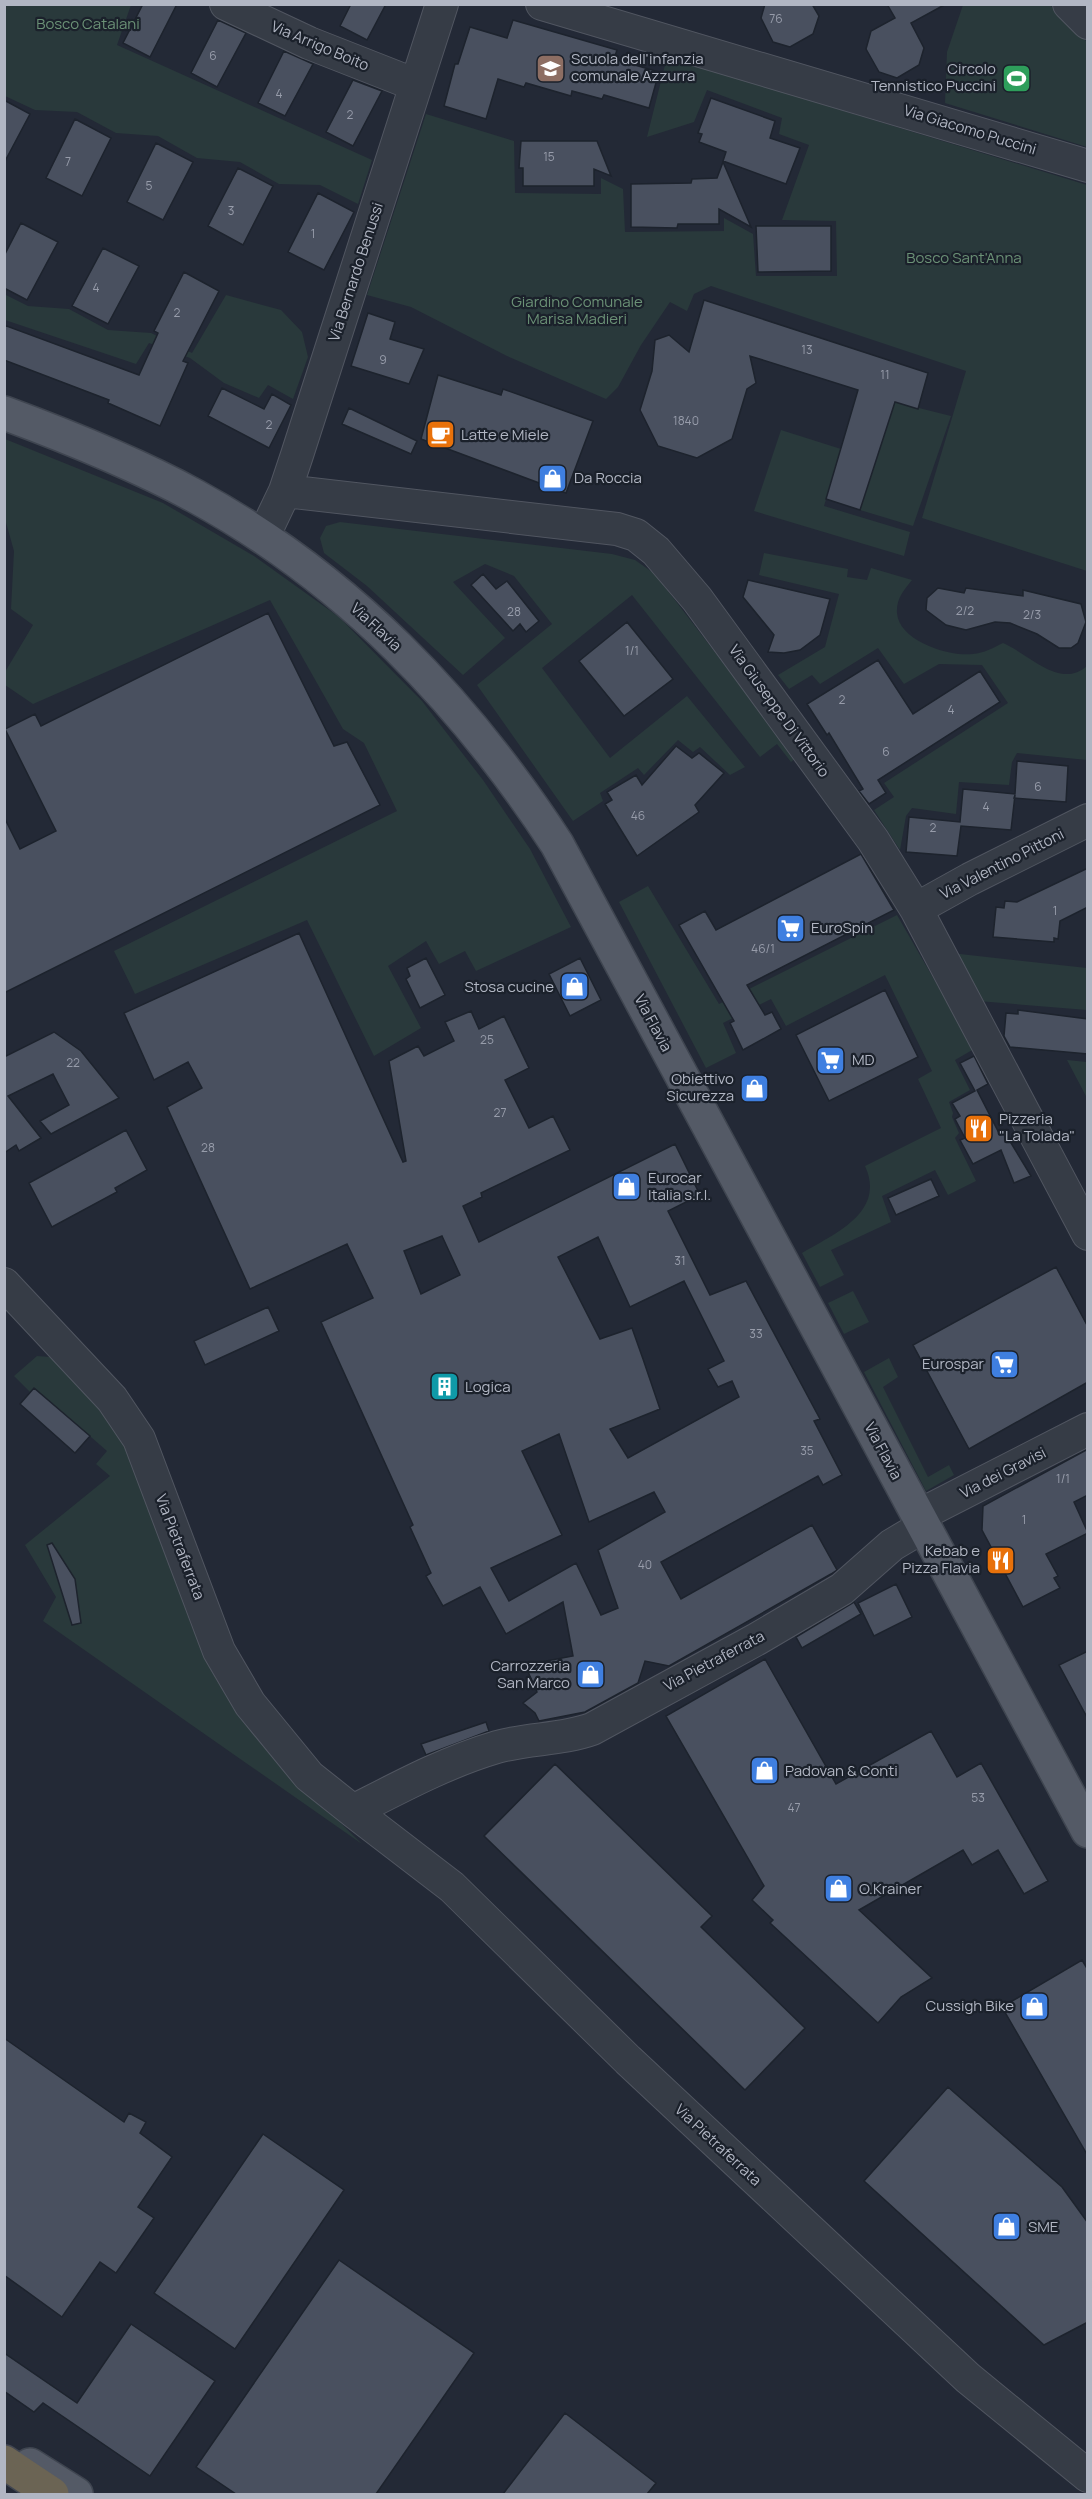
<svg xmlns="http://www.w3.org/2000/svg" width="1092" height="2499" font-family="Manrope,sans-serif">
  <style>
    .green { fill: #29393b }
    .building { fill: #49505f; stroke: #1d232d; stroke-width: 1.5; fill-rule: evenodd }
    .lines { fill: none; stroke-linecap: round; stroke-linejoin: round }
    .minor-casing { stroke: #515661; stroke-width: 34 }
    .major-casing { stroke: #3f4550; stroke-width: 36 }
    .highway-casing { stroke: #414651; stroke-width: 36 }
    .minor { stroke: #363c46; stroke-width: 32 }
    .major { stroke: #545a66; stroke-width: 33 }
    .highway { stroke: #6b6454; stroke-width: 33 }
    .labels { text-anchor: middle; stroke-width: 4.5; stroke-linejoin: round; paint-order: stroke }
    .number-label { font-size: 12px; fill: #979caa }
    .park-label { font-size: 15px; fill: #6b9176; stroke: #1b212b }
    .street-label { font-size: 15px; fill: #b1b6c3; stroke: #1b212b }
    .poi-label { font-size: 15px; fill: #b1b6c3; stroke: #1b212b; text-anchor: start }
  </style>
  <rect width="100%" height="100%" fill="#232936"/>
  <path class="green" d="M4,5H131L117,45L372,160L358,204L320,185L279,184L240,162L197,158L158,136L116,133L77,112L35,110L5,96Z
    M963,5H1050L1087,42V147L945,103L947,52Z
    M667,57L1087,185V571L922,518L966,371L711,286L694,294L687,311L670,302L641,345L618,387L606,399L507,356L411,307L367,295L426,114L514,141L515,193L601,194V178L623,189L625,232L724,231V218L753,234L756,276H837L836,221L782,220L809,145L779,134L782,118L707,90L694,122L647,137Z
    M4,294L28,306L69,309L108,330L151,333L192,353L226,295L281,310L302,332L308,357L293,399L268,385L259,398L224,383L190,358L149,343L136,364L5,320Z
    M895,402L951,416L913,526L860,510Z
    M781,430L841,449L824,506L910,532L904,556L754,511Z
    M5,439L163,503L254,556L339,617L422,701L483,780L530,849L571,927L476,971L465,951L439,964L426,941L388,966L421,1028L374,1056L307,920L135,994L114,951L397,811L364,743L343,729L270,600L33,704L5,685V672L33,625L11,609L14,551L5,519Z
    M340,522L612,554L635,560L655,574L796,758L791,762L777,744L760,757L632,595L542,668L610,758L687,696L745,767L730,775L700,747L693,752L678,740L644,775L638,768L600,793L603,801L573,821L477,685L552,624L514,576L485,564L453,582L505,638L463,675L367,586L324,553L320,538L326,526Z
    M764,553L848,569L847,577L867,580L871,568L912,580C904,590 896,599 897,613C899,641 949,657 973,654C984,653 993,648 1003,643C1029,654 1060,690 1087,666V760L1017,753L1012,762L1009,785L959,782L956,814L912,808L906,816L900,850L874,810L894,797L884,783L1008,703L982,665L939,664L904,684L878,648L820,684L812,675L789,689L778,675L825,647L839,594L759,575Z
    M648,886L719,1004L897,915L974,1049L955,1060L970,1090L949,1102L953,1113L952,1117L959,1133L955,1138L976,1181L948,1195L935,1170L882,1196L891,1222L831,1250L844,1275L820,1287L802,1253C836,1233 886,1212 865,1166L941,1128L918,1079L932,1071L885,975L786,1026L771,999L723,1023L736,1053L706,1068L619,902Z
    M951,953L1087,968V1010L978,1001Z
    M1067,1060L1087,1062V1098Z
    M853,1291L869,1322L844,1334L828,1303Z
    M37,1356L51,1357L66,1365L122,1436L192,1627L212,1664L301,1784L362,1844L43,1621L56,1597L25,1545L110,1476L96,1464L107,1451L35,1388L30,1392L14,1376Z
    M889,1358L898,1377L883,1387L928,1477L949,1465L954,1475L926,1491L864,1372Z"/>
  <path class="building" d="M143,4H177L150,57L123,43Z
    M351,4H386L367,40L340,26Z
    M765,4H812L819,16L813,34L790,47L773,42L761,18Z
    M887,4H946L911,23L924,48L919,65L897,78L879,72L866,49L871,31L895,18Z
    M218,20L246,33L217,87L191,73Z
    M513,20L617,50L614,59L659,72L649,108L604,95L602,99L572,91L571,96L526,83L524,87L498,79L486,119L444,106L455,64H458L470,27L507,38Z
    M284,51L313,64L285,116L258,103Z
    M353,80L382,91L353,146L326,132Z
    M711,98L775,121L770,138L800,148L786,184L723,161L726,152L699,142L702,134L698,133Z
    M4,100L30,114L4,163Z
    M75,119L111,138L82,196L46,178Z
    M521,141H597L611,176L594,169V186H523V168H519Z
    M156,143L193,162L163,220L127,202Z
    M723,162L751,227L719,209V224H678L677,228L631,227V184L691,183L692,179L717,178Z
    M238,168L273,186L243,245L208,226Z
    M318,193L354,212L324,270L288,252Z
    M21,223L58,242L27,300L4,288V256Z
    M756,226H831V271L758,272Z
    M103,248L139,266L108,324L72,306Z
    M184,272L219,291L183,361L188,363L160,426L108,403L109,400L4,360V325L139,375L158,333L154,331Z
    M704,300L928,373L918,409L895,402L860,510L826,499L858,390L750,356L756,383L747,389L732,439L697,458L658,446L640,410L652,371L655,340L669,335L689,352Z
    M368,313L395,322L390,339L424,349L409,384L351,366Z
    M438,375L501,395L503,389L593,421L566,493L421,439Z
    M222,388L264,409L272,394L291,405L269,448L208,416Z
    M349,408L417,441L411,454L342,424Z
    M483,574L496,589L507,581L539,621L526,632L520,624L513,631L471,585Z
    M748,580L830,599L820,635L800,650L784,653L768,652L774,635L743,597Z
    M938,588L964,593L966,588L1023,596V590L1081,604L1086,622L1078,643L1071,648H1059L1037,634L1010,623L995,622L966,630L946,625L926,610L927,598Z
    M268,613L334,746L347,742L380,805L4,993V817L20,849L56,831L5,729L35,714L41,726Z
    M627,622L673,679L624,716L579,661Z
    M878,660L913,714L980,671L1000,702L878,780L886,793L869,804L859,791L863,789L829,733L827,735L807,704Z
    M676,746L692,758L699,753L724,773L695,805L699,812L637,856L605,804L612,800L607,792L636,775L642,785Z
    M1017,761L1068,766L1066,802L1014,798L1015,795L1011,830L961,826L957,856L906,852L909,817L960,822L963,789L1015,794Z
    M861,854L894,910L747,985L765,1015L772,1012L781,1029L743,1050L730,1023L734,1021L679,925L705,911L716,930Z
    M1088,868V907L1060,921L1058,939L1054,938V942L993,937L996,907L1004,908L1005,901L1017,902Z
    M299,933L403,1162L406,1161L389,1061L418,1046L424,1056L454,1041L445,1022L471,1011L479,1029L504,1016L529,1068L505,1080L529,1128L553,1116L570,1150L481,1193L482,1197L463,1206L479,1242L675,1144L700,1195L668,1211L710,1295L746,1281L820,1419L814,1421L842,1475L823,1485L818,1476L661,1562L681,1599L812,1525L837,1570L831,1574L669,1666L645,1661L638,1683L585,1712L539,1721L535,1713L523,1703L537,1692L525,1665L573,1656L563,1602L506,1634L480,1587L443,1606L426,1576L431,1573L410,1527L413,1525L321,1322L373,1298L347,1244L250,1289L167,1107L202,1088L188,1062L154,1080L124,1013ZM442,1236L460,1275L421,1294L404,1251ZM598,1237L630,1307L684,1281L724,1361L708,1369L718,1387L732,1381L739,1397L628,1458L610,1429L660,1409L643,1359L632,1328L600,1339L558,1257ZM559,1434L589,1522L654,1492L665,1512L598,1550L618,1608L601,1615L576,1563L509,1601L491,1568L562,1535L522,1451Z
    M426,958L445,995L420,1008L406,979L410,976L407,968Z
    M580,958L601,1000L570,1016L549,974Z
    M885,990L918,1057L829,1101L796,1035Z
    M1018,1010L1088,1019V1054L1010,1047L1004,1036L1006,1013L1018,1014Z
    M54,1032L81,1051L119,1098L51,1134L40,1121L69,1105L53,1074L8,1096L41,1138L19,1151L16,1145L4,1153V1057Z
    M974,1056L988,1084L977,1090L1000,1135L1005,1133L1031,1176L1014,1183L1001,1150L973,1164L960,1140L965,1138L955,1119L960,1116L952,1103L975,1091L960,1063Z
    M126,1130L147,1170L115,1188L117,1192L52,1227L29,1183Z
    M931,1179L939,1196L896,1215L888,1198Z
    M1056,1267L1088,1327V1382L969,1449L913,1345Z
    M268,1307L279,1331L205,1365L194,1341Z
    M34,1388L90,1436L75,1453L20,1404Z
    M1088,1449V1495L1074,1502L1088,1533L1046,1554L1058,1576L1054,1578L1060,1588L1023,1607L982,1530L983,1506Z
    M52,1543L75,1579L81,1623L72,1625L47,1545Z
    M896,1584L912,1617L874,1636L858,1603Z
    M854,1602L861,1614L802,1648L796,1637Z
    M1088,1651V1719L1059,1665Z
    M765,1659L836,1784L931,1731L957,1777L981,1763L1048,1881L1024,1894L998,1850L972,1865L963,1850L859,1910L932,1978L901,1997L878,2023L770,1923L773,1920L752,1900L764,1886L666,1716Z
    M486,1722L489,1731L426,1755L421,1744Z
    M555,1764L712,1916L701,1927L805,2028L745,2090L484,1836Z
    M1082,1960L1088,1970V2156L1002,2007Z
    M4,2038L124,2122L129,2113L146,2122L140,2133L172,2157L138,2207L154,2218L116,2273L100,2262L62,2317L4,2275Z
    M948,2087L1062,2187L1088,2223V2322L1044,2345L864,2181Z
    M263,2134L344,2190L235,2349L154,2293Z
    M339,2260L474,2353L376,2494H236L196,2467Z
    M131,2324L215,2381L150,2476L43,2403L34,2412L4,2391V2353L77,2403Z
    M565,2413L656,2483L647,2494H503Z"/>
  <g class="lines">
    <defs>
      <path id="minor" d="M226,4L309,43L416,85
        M542,4L1088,166
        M1069,4L1088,23
        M285,491L617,529L636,535L656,551L697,599L873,840L916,909L1088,1234
        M263,537L285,491L297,455L442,4
        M916,909L970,879L1088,820
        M4,1284L112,1399L139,1439L219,1651L250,1704L309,1776L353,1811C400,1787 446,1762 497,1747C529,1738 562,1740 592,1729L757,1639L842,1589L892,1545L924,1526
        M918,1516L1088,1429
        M353,1811L452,1887L628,2060L968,2378L1088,2476"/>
      <path id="major" d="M4,413C69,437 134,463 195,496C347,579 463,700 557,844L1088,1831
        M30,2465L76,2494"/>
      <path id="highway" d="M4,2462L52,2494"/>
    </defs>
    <use href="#minor" class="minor-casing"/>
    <use href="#major" class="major-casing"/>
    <use href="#highway" class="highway-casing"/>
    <use href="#minor" class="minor"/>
    <use href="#major" class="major"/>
    <use href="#highway" class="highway"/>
  </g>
  <defs>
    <symbol id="school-square" viewBox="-11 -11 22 22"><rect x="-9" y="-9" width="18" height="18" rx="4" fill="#8d6e63" stroke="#1b212b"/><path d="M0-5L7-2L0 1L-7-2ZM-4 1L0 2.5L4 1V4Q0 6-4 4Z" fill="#fff"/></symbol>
    <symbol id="stadium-square" viewBox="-11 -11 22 22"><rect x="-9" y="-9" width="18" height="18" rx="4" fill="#2e9e5b" stroke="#1b212b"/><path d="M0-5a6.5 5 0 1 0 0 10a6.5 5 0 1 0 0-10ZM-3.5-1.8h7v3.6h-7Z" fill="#fff"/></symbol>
    <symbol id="cafe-square" viewBox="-11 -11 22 22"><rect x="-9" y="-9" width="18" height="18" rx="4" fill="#e8710a" stroke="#1b212b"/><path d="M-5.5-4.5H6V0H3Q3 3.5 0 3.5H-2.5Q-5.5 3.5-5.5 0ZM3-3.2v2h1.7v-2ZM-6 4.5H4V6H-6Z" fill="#fff"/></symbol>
    <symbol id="shop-square" viewBox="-11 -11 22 22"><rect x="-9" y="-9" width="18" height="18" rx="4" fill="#3f7fe0" stroke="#1b212b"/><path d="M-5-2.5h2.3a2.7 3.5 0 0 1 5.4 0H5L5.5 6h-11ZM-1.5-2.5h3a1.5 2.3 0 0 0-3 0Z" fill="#fff"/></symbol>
    <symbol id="supermarket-square" viewBox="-11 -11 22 22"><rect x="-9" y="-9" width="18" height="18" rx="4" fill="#3f7fe0" stroke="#1b212b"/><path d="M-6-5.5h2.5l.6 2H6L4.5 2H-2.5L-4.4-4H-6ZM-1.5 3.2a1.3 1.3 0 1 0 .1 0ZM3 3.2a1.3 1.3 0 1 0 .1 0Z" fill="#fff"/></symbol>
    <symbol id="restaurant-square" viewBox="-11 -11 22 22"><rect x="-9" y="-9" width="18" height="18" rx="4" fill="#e8710a" stroke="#1b212b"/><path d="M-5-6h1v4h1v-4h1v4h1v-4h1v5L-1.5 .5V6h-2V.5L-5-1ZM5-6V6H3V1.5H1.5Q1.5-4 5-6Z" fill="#fff"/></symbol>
    <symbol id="building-square" viewBox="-11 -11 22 22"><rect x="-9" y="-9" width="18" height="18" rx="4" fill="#0f9aa8" stroke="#1b212b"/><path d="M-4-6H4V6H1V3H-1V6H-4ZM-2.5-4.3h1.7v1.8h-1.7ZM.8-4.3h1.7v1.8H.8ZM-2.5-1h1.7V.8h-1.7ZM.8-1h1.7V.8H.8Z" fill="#fff"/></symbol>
  </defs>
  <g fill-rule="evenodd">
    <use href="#school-square" x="534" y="52" width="33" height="33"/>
    <use href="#stadium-square" x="1000" y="62" width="33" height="33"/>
    <use href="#cafe-square" x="424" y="418" width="33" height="33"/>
    <use href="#shop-square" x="536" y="462" width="33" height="33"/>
    <use href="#supermarket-square" x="774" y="912" width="33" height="33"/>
    <use href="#shop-square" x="558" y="970" width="33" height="33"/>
    <use href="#supermarket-square" x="814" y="1044" width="33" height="33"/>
    <use href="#shop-square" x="738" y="1072" width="33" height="33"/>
    <use href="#restaurant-square" x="962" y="1112" width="33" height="33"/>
    <use href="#shop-square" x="610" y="1170" width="33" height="33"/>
    <use href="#supermarket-square" x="988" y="1348" width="33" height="33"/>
    <use href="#building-square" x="428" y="1370" width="33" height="33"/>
    <use href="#restaurant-square" x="984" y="1544" width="33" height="33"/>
    <use href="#shop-square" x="574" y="1658" width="33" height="33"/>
    <use href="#shop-square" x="748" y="1754" width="33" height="33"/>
    <use href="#shop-square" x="822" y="1872" width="33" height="33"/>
    <use href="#shop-square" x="1018" y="1990" width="33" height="33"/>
    <use href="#shop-square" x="990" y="2210" width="33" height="33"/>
  </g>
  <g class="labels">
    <g class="number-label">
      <text x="776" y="23">76</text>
      <text x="213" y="60">6</text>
      <text x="279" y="98">4</text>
      <text x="350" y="119">2</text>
      <text x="549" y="161">15</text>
      <text x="68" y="166">7</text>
      <text x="149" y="190">5</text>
      <text x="231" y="215">3</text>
      <text x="313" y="238">1</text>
      <text x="96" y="292">4</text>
      <text x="177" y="317">2</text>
      <text x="807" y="354">13</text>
      <text x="383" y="364">9</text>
      <text x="885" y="379">11</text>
      <text x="686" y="425">1840</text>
      <text x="269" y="429">2</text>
      <text x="965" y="615">2/2</text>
      <text x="514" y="616">28</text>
      <text x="1032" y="619">2/3</text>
      <text x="632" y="655">1/1</text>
      <text x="842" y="704">2</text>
      <text x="951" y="714">4</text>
      <text x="886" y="756">6</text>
      <text x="1038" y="791">6</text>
      <text x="986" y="811">4</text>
      <text x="638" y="820">46</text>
      <text x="933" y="832">2</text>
      <text x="1055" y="915">1</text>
      <text x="763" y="953">46/1</text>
      <text x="487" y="1044">25</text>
      <text x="73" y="1067">22</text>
      <text x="500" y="1117">27</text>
      <text x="208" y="1152">28</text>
      <text x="680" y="1265">31</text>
      <text x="756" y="1338">33</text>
      <text x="807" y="1455">35</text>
      <text x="1063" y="1483">1/1</text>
      <text x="1024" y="1524">1</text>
      <text x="645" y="1569">40</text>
      <text x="978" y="1802">53</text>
      <text x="794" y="1812">47</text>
    </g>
    <g class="park-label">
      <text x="88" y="29">Bosco Catalani</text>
      <text x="964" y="263">Bosco Sant'Anna</text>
      <text x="577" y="307">Giardino Comunale<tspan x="577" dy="17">Marisa Madieri</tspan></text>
    </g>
    <g class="street-label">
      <text transform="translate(320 46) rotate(23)" y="5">Via Arrigo Boito</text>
      <text transform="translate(970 130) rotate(17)" y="5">Via Giacomo Puccini</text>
      <text transform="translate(356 272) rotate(-72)" y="5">Via Bernardo Benussi</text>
      <text transform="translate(376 627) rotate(43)" y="5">Via Flavia</text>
      <text transform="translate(779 711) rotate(54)" y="5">Via Giuseppe Di Vittorio</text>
      <text transform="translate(1002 864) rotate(-27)" y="5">Via Valentino Pittoni</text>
      <text transform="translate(653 1023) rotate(62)" y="5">Via Flavia</text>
      <text transform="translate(883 1451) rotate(62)" y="5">Via Flavia</text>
      <text transform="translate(1003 1473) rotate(-27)" y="5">Via dei Gravisi</text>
      <text transform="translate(180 1547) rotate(69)" y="5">Via Pietraferrata</text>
      <text transform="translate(714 1661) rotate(-28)" y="5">Via Pietraferrata</text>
      <text transform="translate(718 2145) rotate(43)" y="5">Via Pietraferrata</text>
    </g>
    <g class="poi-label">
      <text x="571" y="64">Scuola dell'infanzia<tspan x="571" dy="17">comunale Azzurra</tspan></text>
      <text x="996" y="74" text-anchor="end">Circolo<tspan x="996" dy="17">Tennistico Puccini</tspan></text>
      <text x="461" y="440">Latte e Miele</text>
      <text x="574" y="483">Da Roccia</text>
      <text x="811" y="933">EuroSpin</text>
      <text x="554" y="992" text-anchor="end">Stosa cucine</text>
      <text x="852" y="1065">MD</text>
      <text x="734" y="1084" text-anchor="end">Obiettivo<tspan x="734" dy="17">Sicurezza</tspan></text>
      <text x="999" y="1124">Pizzeria<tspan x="999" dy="17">"La Tolada"</tspan></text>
      <text x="648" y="1183">Eurocar<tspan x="648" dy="17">Italia s.r.l.</tspan></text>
      <text x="984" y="1369" text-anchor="end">Eurospar</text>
      <text x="465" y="1392">Logica</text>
      <text x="980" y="1556" text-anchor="end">Kebab e<tspan x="980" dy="17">Pizza Flavia</tspan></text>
      <text x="570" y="1671" text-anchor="end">Carrozzeria<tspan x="570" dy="17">San Marco</tspan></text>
      <text x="785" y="1776">Padovan &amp; Conti</text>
      <text x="859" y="1894">O.Krainer</text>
      <text x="1014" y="2011" text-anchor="end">Cussigh Bike</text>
      <text x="1028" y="2232">SME</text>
    </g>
  </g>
  <rect width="1092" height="2499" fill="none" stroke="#b1b6c3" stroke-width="12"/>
</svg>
